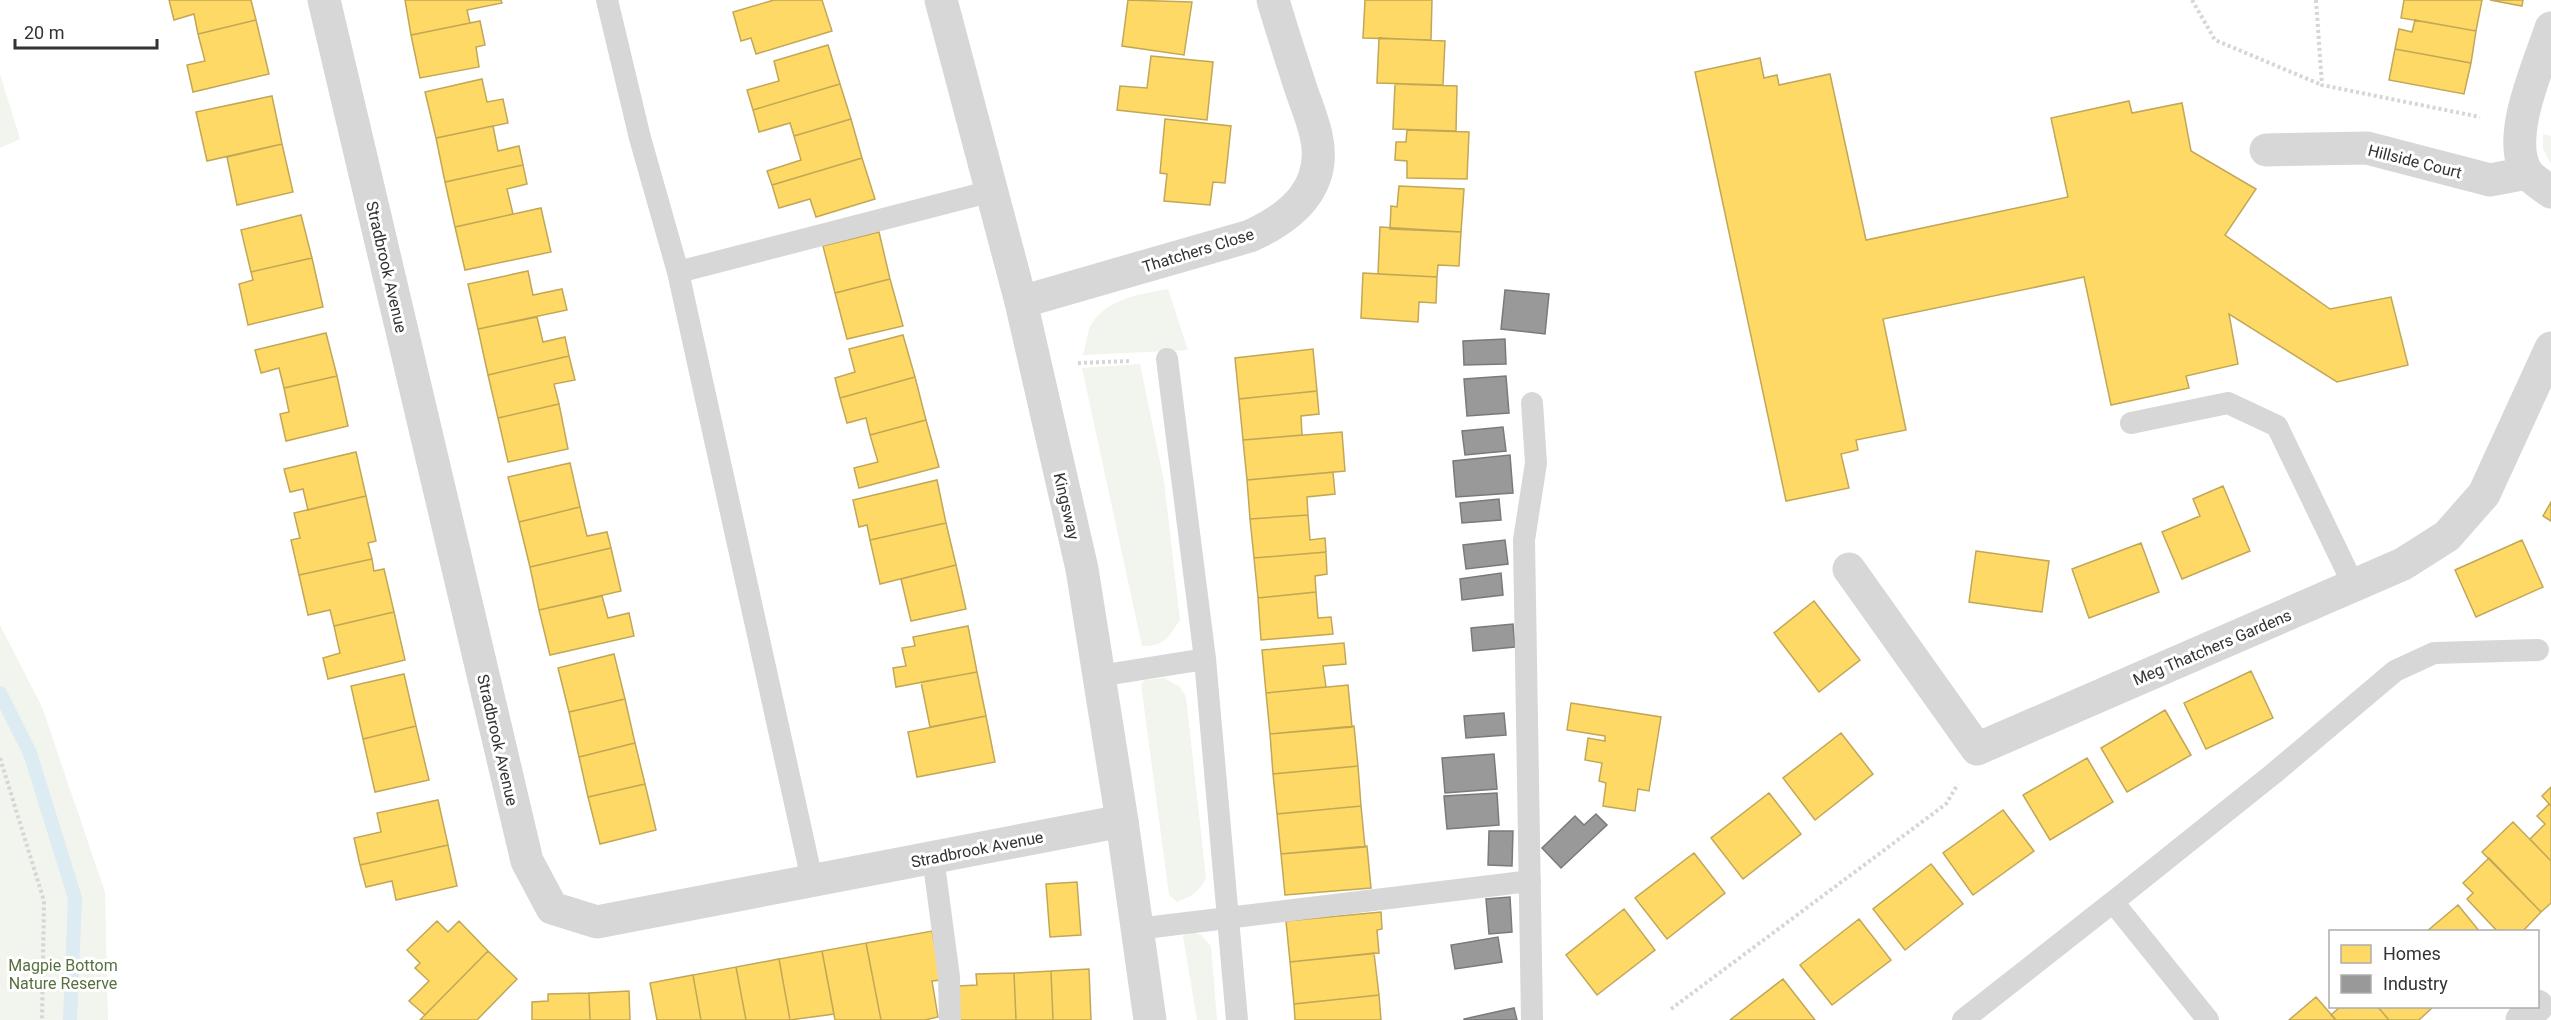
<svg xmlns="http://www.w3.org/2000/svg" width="2551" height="1020" font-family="Roboto,sans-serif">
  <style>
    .green { fill: #f1f5ed }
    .homes { fill: #ffd966; stroke: #c2a757; stroke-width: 1.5 }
    .industry { fill: #999; stroke: #7a7a7a; stroke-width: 1.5 }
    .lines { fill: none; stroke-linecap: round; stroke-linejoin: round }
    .stream { stroke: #ddebf3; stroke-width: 14 }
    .path { stroke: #d6d6d6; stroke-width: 4; stroke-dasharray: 3 3; stroke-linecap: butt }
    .service { stroke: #d7d7d7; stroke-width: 22 }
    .minor { stroke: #d7d7d7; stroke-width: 33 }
    .tertiary { stroke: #d7d7d7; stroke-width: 33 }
    .labels { text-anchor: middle; stroke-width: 6; stroke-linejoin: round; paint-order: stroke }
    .street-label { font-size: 16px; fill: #333; stroke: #fff }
    .park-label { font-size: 16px; fill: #56703f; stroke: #fff }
  </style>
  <rect width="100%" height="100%" fill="#fff"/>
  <path class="green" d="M0,74L20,139L0,148Z
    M2543,134L2551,136V164L2543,148Z
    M1168,289L1188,350L1083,355C1086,346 1087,331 1092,323C1109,298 1141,294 1168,289Z
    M1140,364L1164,481L1180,620C1167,639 1165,646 1142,646L1082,368Z
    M0,625L42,707L105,892L108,1020H0Z
    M1164,678L1180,687L1186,697L1206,878C1199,892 1191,897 1177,902L1169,895L1141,684L1145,680Z
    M1190,931L1201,935L1211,946L1217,1020H1197L1183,936Z"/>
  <path class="homes" d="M169,0H251L256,20L198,34L194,14L174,20Z
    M405,0H501L502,3L467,10L470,23L411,35Z
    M774,0H822L832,31L756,54L751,38L741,41L733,12Z
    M1128,0L1192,2L1184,55L1122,46Z
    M1365,0H1432L1431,40L1363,38Z
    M2404,0H2482L2476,31L2401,18Z
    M2490,0H2523L2522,6Z
    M256,20L269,74L193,92L187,65L205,61L198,34Z
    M2415,20L2476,31L2471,63L2395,49L2399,29L2412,32Z
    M480,21L485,45L476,47L479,67L420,78L411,35Z
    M1379,38L1445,41L1443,85L1377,83Z
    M828,45L840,84L753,110L747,90L779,81L774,61Z
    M2395,49L2471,63L2464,94L2389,80Z
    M1151,56L1213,62L1207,120L1117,110L1120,86L1147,88Z
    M1760,58L1764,78L1777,75L1779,85L1830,74L1866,240L2068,197L2051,118L2129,101L2132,113L2182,103L2191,151L2256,189L2225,235L2330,309L2391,297L2408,365L2337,382L2229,314L2238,364L2186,376L2189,388L2111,405L2084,277L1883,319L1906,430L1856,440L1858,450L1841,454L1849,488L1786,501L1695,72Z
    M482,79L487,102L503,99L508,123L436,138L425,92Z
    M840,84L851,119L794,136L790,123L759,132L753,110Z
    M1395,84L1457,86L1456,131L1393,129Z
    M272,96L282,144L207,161L196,112Z
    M851,119L862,158L772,185L767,171L801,160L794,136Z
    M1165,119L1231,126L1225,183L1213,182L1210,205L1164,201L1167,174L1160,173Z
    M493,126L498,151L519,146L523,165L445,182L436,138Z
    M1407,130L1469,132L1467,179L1407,178V161L1395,160L1396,142H1406Z
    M282,144L293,192L237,205L227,157Z
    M862,158L875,199L816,217L810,199L779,208L772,185Z
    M523,165L527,184L507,189L513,214L455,227L445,182Z
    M1399,186L1464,189L1461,232L1390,229L1391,206L1397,207Z
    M541,208L551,252L465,270L455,227Z
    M301,215L312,258L251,272L241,230Z
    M1380,227L1461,232L1459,266L1438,265L1437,277L1378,274Z
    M879,232L890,279L835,293L823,246Z
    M312,258L323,307L248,325L239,284L253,280L251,272Z
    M528,271L533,295L562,289L567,310L478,329L468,284Z
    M1363,273L1437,277L1436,303L1419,302L1418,322L1361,318Z
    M890,279L903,326L847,339L835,293Z
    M537,317L543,342L565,337L569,356L488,375L478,329Z
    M326,333L337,376L284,388L279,368L261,373L255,350Z
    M903,335L915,377L840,398L835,378L855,372L849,349Z
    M1313,349L1317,391L1239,399L1235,358Z
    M569,356L575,380L554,384L559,404L498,418L488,375Z
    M337,376L348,426L286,441L280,414L289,412L284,388Z
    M915,377L926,420L870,435L866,418L847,423L840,398Z
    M1317,391L1319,414L1301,416L1302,435L1243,440L1239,399Z
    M559,404L568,449L508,462L498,418Z
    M926,420L939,467L859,488L854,468L878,462L870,435Z
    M1342,432L1345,471L1247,480L1243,440Z
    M356,452L366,496L308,510L303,489L290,492L284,469Z
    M570,463L580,507L519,522L508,477Z
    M1333,472L1335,494L1307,497L1308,515L1250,519L1247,480Z
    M937,480L946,523L870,540L867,525L859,527L853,500Z
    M2223,486L2250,551L2182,579L2162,532L2200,516L2193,499Z
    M366,496L376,541L368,543L372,559L299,575L291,540L300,538L294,513Z
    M2551,502V521L2543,516Z
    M580,507L587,536L607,532L611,548L530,567L519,522Z
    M1308,515L1310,540L1325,538L1326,552L1254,558L1250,519Z
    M946,523L956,565L880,584L870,540Z
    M2522,540L2543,587L2476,617L2455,570Z
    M2141,543L2159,592L2089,618L2072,569Z
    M611,548L621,591L539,610L530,567Z
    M1976,551L2049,561L2042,612L1969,602Z
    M1326,552L1327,574L1315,576L1316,592L1258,598L1254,558Z
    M372,559L374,571L384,569L394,612L334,626L330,610L308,615L299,575Z
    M956,565L966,609L911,621L901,579Z
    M1316,592L1318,618L1331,617L1333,634L1261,640L1258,598Z
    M602,596L608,618L629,613L634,636L550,655L539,610Z
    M1814,601L1860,660L1819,692L1774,633Z
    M394,612L405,660L328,679L323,658L340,653L334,626Z
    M968,626L977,672L896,687L893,668L906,666L902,648L915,646L913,637Z
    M1344,643L1346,664L1323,666L1326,687L1266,693L1262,650Z
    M614,654L625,699L569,712L558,668Z
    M2251,671L2273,718L2206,749L2184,703Z
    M977,672L986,716L930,727L921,682Z
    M404,674L416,726L363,739L351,686Z
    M1348,685L1352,727L1270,734L1266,693Z
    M625,699L635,743L579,757L569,712Z
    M1571,703L1661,717L1649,791L1638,789L1635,811L1603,806L1606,783L1599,781L1602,763L1585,760L1588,738L1605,741V736L1567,730Z
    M2165,710L2191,755L2127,792L2101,748Z
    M986,716L995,762L917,777L908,732Z
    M416,726L429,780L375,792L363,739Z
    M1354,726L1358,766L1273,774L1270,734Z
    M1841,733L1873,774L1815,820L1783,778Z
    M635,743L645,784L588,797L579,757Z
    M2087,758L2113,802L2050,840L2023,795Z
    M1358,766L1361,806L1277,814L1273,774Z
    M645,784L656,830L600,844L588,797Z
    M2551,787V806L2542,796Z
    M1769,793L1801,834L1743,879L1711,838Z
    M438,800L448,845L360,865L354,838L381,832L377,813Z
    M2549,804L2551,806V861L2530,839L2545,824L2537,816Z
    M1361,806L1365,847L1281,854L1277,814Z
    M2003,810L2034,851L1973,895L1943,853Z
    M2513,822L2551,861V903L2541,912L2482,852Z
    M448,845L457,886L396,900L392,881L366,887L360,865Z
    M1367,846L1371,888L1285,895L1281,854Z
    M1694,853L1725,893L1667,939L1635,898Z
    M2489,858L2541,912L2522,932H2498L2467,899L2473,893L2463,883Z
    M1931,864L1963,904L1905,950L1873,909Z
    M1077,882L1081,935L1050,937L1046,884Z
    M2458,905L2480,932H2426Z
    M1624,909L1655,950L1597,995L1566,955Z
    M1381,912L1382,929L1377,930L1379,953L1290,962L1286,921Z
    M1859,919L1891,960L1832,1005L1800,965Z
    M437,921L448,932L459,921L488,951L425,1015L409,1001L429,981L415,968L420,963L407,950Z
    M932,931L941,980L932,981L938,1017L925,1020H881L866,943Z
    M866,943L881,1020H835L822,951Z
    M488,951L517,979L477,1020H420Z
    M822,951L834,1014L790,1020L779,959Z
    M1374,953L1379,995L1294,1004L1290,962Z
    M779,959L790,1020H746L736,967Z
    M736,967L746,1020H701L693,975Z
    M1089,969L1091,1020H1053L1051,971Z
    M1051,971L1053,1020H1016L1014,973Z
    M1014,973L1016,1020H960L958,986L977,985L976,974Z
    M693,975L701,1020H657L650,983Z
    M1783,979L1815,1020H1730Z
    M629,991L630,1020H590L589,993Z
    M589,993L590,1020H532V1002L548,1001V994Z
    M1379,995L1381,1020H1295L1294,1004Z
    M2316,997L2336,1020H2289Z
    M2341,1006H2377L2389,1020H2336L2331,1015Z
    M2377,1006H2433V1007L2419,1020H2389Z"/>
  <path class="industry" d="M1505,290L1549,294L1545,334L1501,329Z
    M1505,339L1506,364L1464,365L1463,341Z
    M1506,376L1509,413L1467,416L1464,379Z
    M1503,427L1506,451L1465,455L1462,431Z
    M1510,455L1513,493L1456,497L1453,461Z
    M1499,499L1501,520L1462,523L1460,503Z
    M1505,540L1508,564L1466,569L1463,545Z
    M1501,573L1503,595L1462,600L1460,579Z
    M1513,624L1515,647L1473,651L1471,628Z
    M1504,713L1506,735L1466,738L1464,716Z
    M1494,754L1497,789L1445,793L1442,758Z
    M1497,793L1499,825L1447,829L1444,796Z
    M1596,814L1607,825L1561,868L1542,848L1575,816L1584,825Z
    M1489,831H1513L1512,866L1488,865Z
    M1510,897L1512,932L1489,934L1486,899Z
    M1498,937L1502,962L1455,969L1451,945Z
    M1514,1008L1517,1020H1464V1019Z"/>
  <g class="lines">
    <path class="stream" d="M0,693L30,753L75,898L70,1020"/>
    <path class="path" d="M2192,0L2215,40L2322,85
      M2316,0L2322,85L2480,117
      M1078,363L1130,361
      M0,758L44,901L42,1020
      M1671,1009L1946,804L1958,784"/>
    <path class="service" d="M607,0L640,138L678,272L812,880
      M678,272L992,191
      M1167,359L1205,659L1237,1020
      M2131,423L2228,403L2277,426L2354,586
      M1099,676L1205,659
      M933,857L949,977L950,1020
      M1137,929L1530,881
      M1532,1020L1524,540L1536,463L1532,403
      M1963,1020L2113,902
      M2208,1020L2113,902L2273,774L2395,671L2434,653L2538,650"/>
    <path class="minor" d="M324,0L527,861L552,908L597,922L1122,821
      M2551,28C2539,65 2506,136 2526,171C2531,179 2543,186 2551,192
      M2266,150L2367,148L2490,180L2527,173
      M1021,302L1250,236C1292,217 1328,187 1316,135C1313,121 1307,106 1302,92C1292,61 1282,31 1273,0
      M1849,569L1977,749L2403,564L2447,536L2484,494L2551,348"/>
    <path class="tertiary" d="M941,0L1021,302L1082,569L1122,821L1150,1020
      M2522,1020L2537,1006"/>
  </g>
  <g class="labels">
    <g class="street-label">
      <text transform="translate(2415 161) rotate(14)" y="6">Hillside Court</text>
      <text transform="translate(1198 250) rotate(-17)" y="6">Thatchers Close</text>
      <text transform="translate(387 267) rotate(77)" y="6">Stradbrook Avenue</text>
      <text transform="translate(1067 506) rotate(77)" y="6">Kingsway</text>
      <text transform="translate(2212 647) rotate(-23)" y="6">Meg Thatchers Gardens</text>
      <text transform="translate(498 740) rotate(77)" y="6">Stradbrook Avenue</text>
      <text transform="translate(977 849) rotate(-11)" y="6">Stradbrook Avenue</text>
    </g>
    <g class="park-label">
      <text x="63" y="971">Magpie Bottom<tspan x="63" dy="18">Nature Reserve</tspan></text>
    </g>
  </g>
  <rect x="2329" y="930" width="210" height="78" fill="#ffffff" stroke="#adadad" stroke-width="1.5"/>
  <rect x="2341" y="945" width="30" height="18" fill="#ffd966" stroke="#adadad" stroke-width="1.5"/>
  <text x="2383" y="960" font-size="18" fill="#333333">Homes</text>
  <rect x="2341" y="975" width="30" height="18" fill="#999999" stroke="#adadad" stroke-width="1.5"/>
  <text x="2383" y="990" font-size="18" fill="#333333">Industry</text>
  <path d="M15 39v9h142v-9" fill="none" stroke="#333333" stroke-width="3"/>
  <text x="24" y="39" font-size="18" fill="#333333" stroke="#ffffff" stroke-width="4.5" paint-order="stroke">20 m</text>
</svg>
